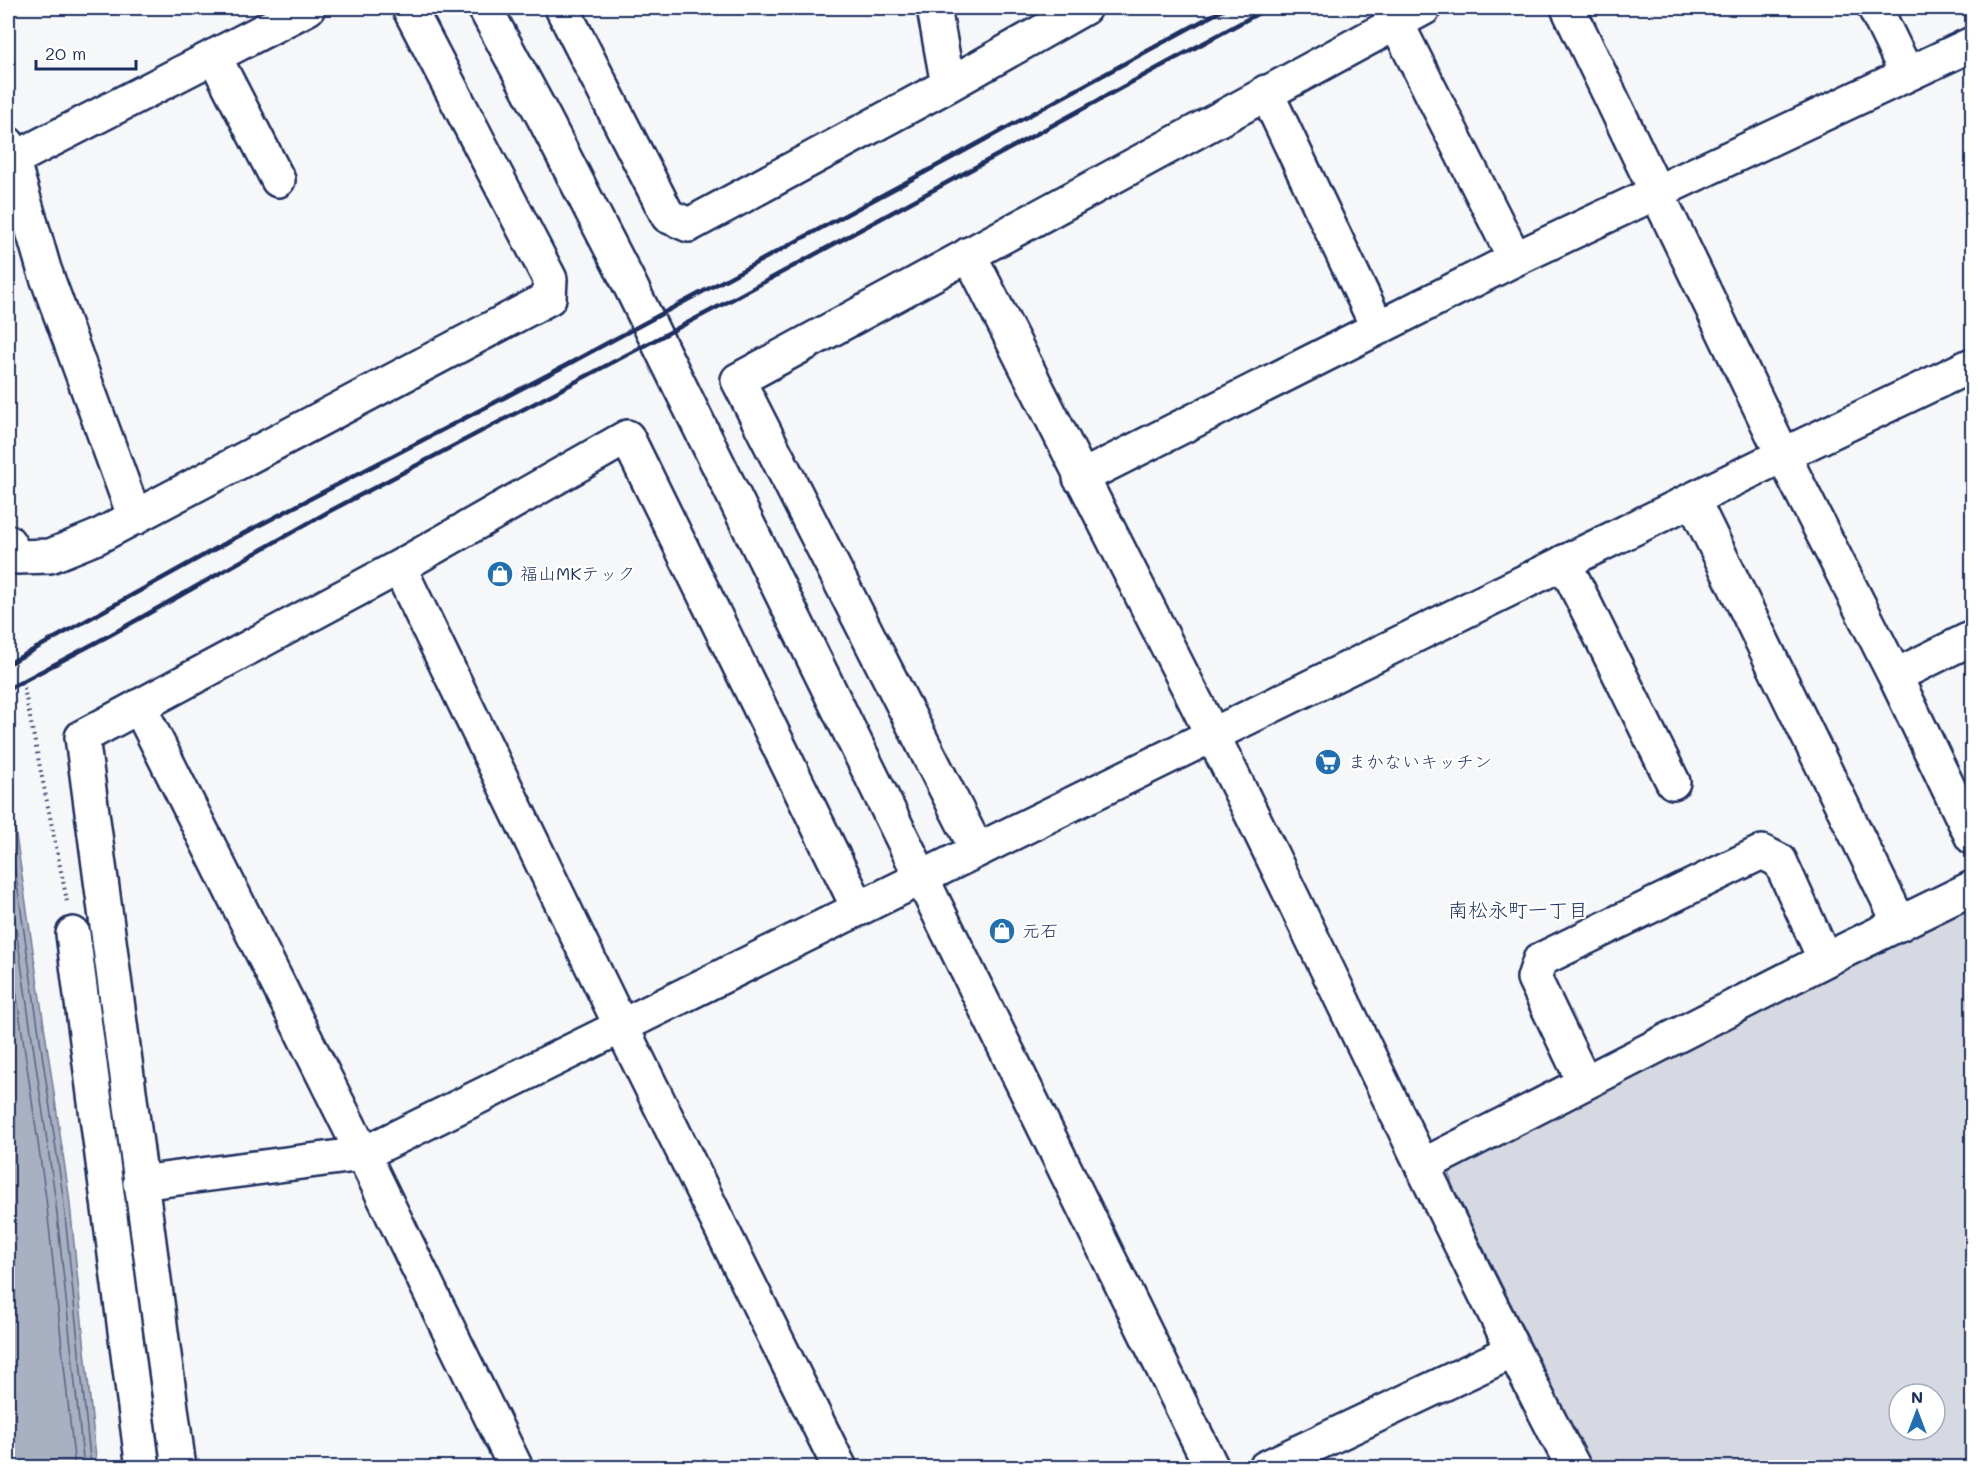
<svg xmlns="http://www.w3.org/2000/svg" width="1980" height="1475" font-family="Mali,'Klee One',sans-serif">
  <style>
    .green { fill: #d6d9e2; stroke: #7884a0; stroke-width: 1.5; fill-rule: evenodd }
    .water { fill: #a9b0c1; stroke: #707c99; stroke-width: 1.5 }
    .lines { fill: none; stroke-linecap: round; stroke-linejoin: round }
    .shore { stroke: #546386; stroke-width: 1.5 }
    .street-casing { stroke: #1b2f5e; stroke-width: 38 }
    .secondary-casing { stroke: #1b2f5e; stroke-width: 38 }
    .path { stroke: #1b2f5e; stroke-width: 4; stroke-dasharray: 1.5 4.5; stroke-linecap: butt }
    .street { stroke: #fff; stroke-width: 33 }
    .secondary { stroke: #fff; stroke-width: 33 }
    .rail { stroke: #1b2f5e; stroke-width: 4.5 }
    .labels { text-anchor: middle; stroke-width: 4.5; stroke-linejoin: round; paint-order: stroke }
    .poi-label { font-size: 18px; fill: #1b2f5e; stroke: #fff; text-anchor: start }
    .neighbourhood-label { font-size: 20px; fill: #1b2f5e; stroke: #fff }
  </style>
  <rect width="100%" height="100%" fill="#f6f7f9"/>
  <filter id="ink" filterUnits="userSpaceOnUse"><feTurbulence type="fractalNoise" baseFrequency=".0167" numOctaves="2"/><feDisplacementMap in="SourceGraphic" scale="12" xChannelSelector="R" yChannelSelector="G"/><feConvolveMatrix kernelMatrix="1 2 1 2 8 2 1 2 1" color-interpolation-filters="sRGB"/></filter>
  <g filter="url(#ink)">
    <path class="green" d="M1966,911L1972,913V1467H1592L1452,1185L1449,1171L1458,1160ZM1899,1394H1935V1430H1899Z"/>
    <path class="water" d="M8,800L14,822L69,1195L97,1467H8Z"/>
    <g class="lines">
      <path class="shore" d="M8,823L63,1196L91,1468
        M8,874L55,1196L84,1468
        M8,935L46,1198L75,1468"/>
      <defs>
        <path id="street" d="M562,8L668,216L689,225L948,85L1084,8
          M934,8L948,85
          M1568,8L1783,455L1895,676L1972,837
          M1875,8L1907,74
          M1396,22L1515,259
          M214,56L278,180
          M1266,92L1378,328
          M8,144L44,269L135,518
          M12,160L308,8
          M1080,478L1515,259L1972,44
          M1693,500L1900,924
          M8,542L17,557L50,556L97,537L549,298L550,279L409,8
          M1564,562L1673,782
          M399,567L621,1026L840,1468
          M1895,676L1972,638
          M139,706L363,1154L516,1468
          M977,850L738,380L1424,8
          M73,934L143,1468
          M1584,1082L1534,978L1540,960L1762,852L1780,861L1825,960
          M1422,1166L1825,960L1972,888
          M140,1183L363,1154L923,877
          M179,1468L82,737L399,567L627,437L859,909
          M1265,1468L1513,1351"/>
        <path id="secondary" d="M485,8L544,118L629,283L1212,1468
          M969,254C1049,415 1132,574 1212,734C1334,978 1447,1226 1574,1468
          M923,877L1783,455L1972,365"/>
      </defs>
      <use href="#street" class="street-casing"/>
      <use href="#secondary" class="secondary-casing"/>
      <path class="path" d="M24,688L67,901"/>
      <use href="#street" class="street"/>
      <use href="#secondary" class="secondary"/>
      <path class="rail" d="M8,664L233,539L559,369L955,156L1226,8
        M8,689L112,634L328,512L731,300L1268,8"/>
    </g>
  </g>
  <defs>
    <symbol id="shop-disc" viewBox="-11 -11 22 22"><circle r="9.5" fill="#1f6fb2" stroke="#fff"/><path d="M-5-2.5h2.3a2.7 3.5 0 0 1 5.4 0H5L5.5 6h-11ZM-1.5-2.5h3a1.5 2.3 0 0 0-3 0Z" fill="#fff"/></symbol>
    <symbol id="supermarket-disc" viewBox="-11 -11 22 22"><circle r="9.5" fill="#1f6fb2" stroke="#fff"/><path d="M-6-5.5h2.5l.6 2H6L4.5 2H-2.5L-4.4-4H-6ZM-1.5 3.2a1.3 1.3 0 1 0 .1 0ZM3 3.2a1.3 1.3 0 1 0 .1 0Z" fill="#fff"/></symbol>
  </defs>
  <g fill-rule="evenodd">
    <use href="#shop-disc" x="485" y="559" width="30" height="30"/>
    <use href="#supermarket-disc" x="1313" y="747" width="30" height="30"/>
    <use href="#shop-disc" x="987" y="916" width="30" height="30"/>
  </g>
  <g class="labels">
    <g class="poi-label">
      <text x="520" y="580">福山MKテック</text>
      <text x="1348" y="768">まかないキッチン</text>
      <text x="1022" y="937">元石</text>
    </g>
    <g class="neighbourhood-label">
      <text x="1518" y="917">南松永町一丁目</text>
    </g>
  </g>
  <rect width="1980" height="1475" fill="none" stroke="#fff" stroke-width="30"/>
  <rect x="15" y="15" width="1950" height="1445" fill="none" stroke="#1b2f5e" stroke-width="2" filter="url(#ink)"/>
  <g transform="translate(1917 1412)"><circle r="28" fill="#ffffff" stroke="#a4acbf" stroke-width="1.5"/>
  <path d="M0-4.5L10 22L0 15L-10 22Z" fill="#1f6fb2"/>
  <text y="-9" font-size="16" font-weight="bold" text-anchor="middle" fill="#1b2f5e">N</text>
  </g>
  <path d="M36 60v9h100v-9" fill="none" stroke="#1b2f5e" stroke-width="3"/>
  <text x="45" y="60" font-size="18" fill="#1b2f5e" stroke="#ffffff" stroke-width="4.5" paint-order="stroke">20 m</text>
</svg>
